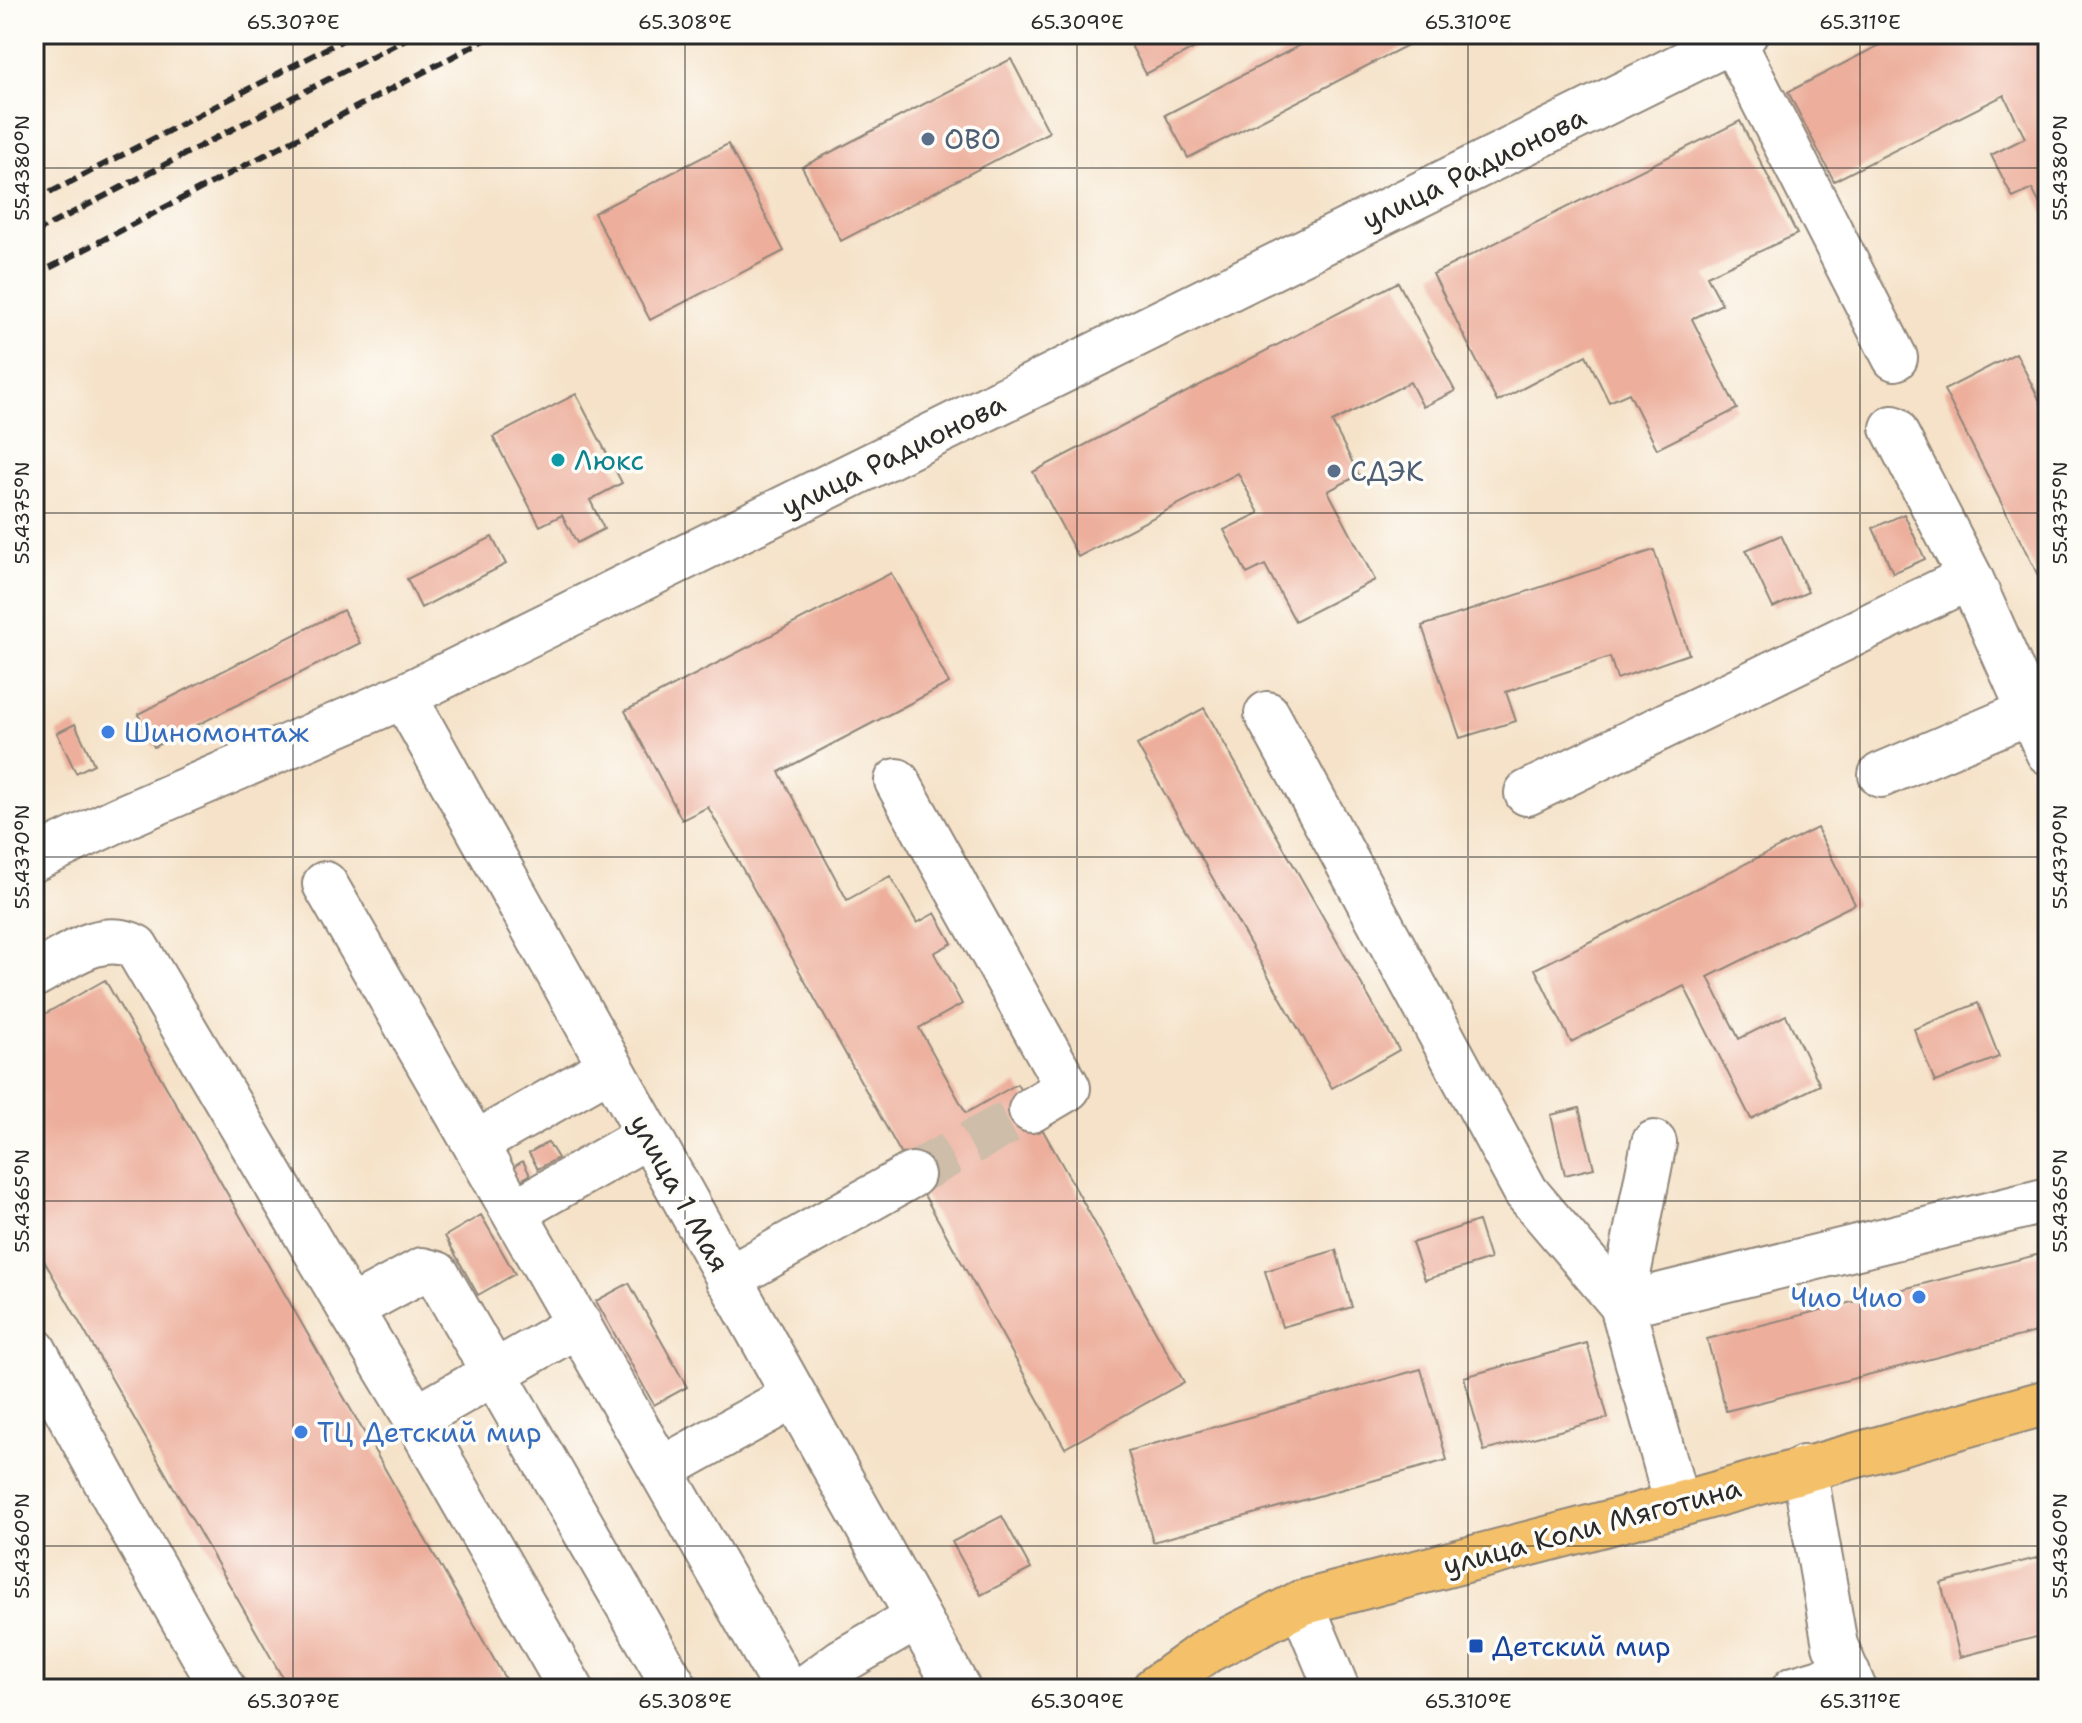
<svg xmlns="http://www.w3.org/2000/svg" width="2082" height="1723" font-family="'Shantell Sans',sans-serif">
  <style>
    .building { fill: #edaf9c }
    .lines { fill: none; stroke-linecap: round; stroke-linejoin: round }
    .minor-tunnel { stroke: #cdbda9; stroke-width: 44; stroke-dasharray: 44 22; stroke-linecap: butt }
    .minor-casing { stroke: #90867a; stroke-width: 48 }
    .major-casing { stroke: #90867a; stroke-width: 48 }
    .minor { stroke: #fff; stroke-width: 44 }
    .major { stroke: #f4c16a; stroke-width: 44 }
    .rail { stroke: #2b2b2b; stroke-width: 6; stroke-dasharray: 12 6; stroke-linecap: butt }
    .ticks { fill: none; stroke: #2b2b2b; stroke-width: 2; stroke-opacity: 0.45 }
    .service-dot { fill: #5c6f8a; stroke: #fdfcf7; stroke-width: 3 }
    .culture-dot { fill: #0f9aa8; stroke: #fdfcf7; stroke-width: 3 }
    .shop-dot { fill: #3f7fe0; stroke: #fdfcf7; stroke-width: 3 }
    .transit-dot { fill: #1a4fb4; stroke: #fdfcf7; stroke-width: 3 }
    .labels { text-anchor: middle; stroke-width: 7; stroke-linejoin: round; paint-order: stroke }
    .service-label { font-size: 28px; fill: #4e5e75; stroke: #fdfcf7; text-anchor: start }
    .street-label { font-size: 28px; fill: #2b2b2b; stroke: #fdfcf7 }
    .culture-label { font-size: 28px; fill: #0d838f; stroke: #fdfcf7; text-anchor: start }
    .shop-label { font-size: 28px; fill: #366cbe; stroke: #fdfcf7; text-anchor: start }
    .transit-label { font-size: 28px; fill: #164399; stroke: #fdfcf7; text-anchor: start }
    .neatline { fill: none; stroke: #2b2b2b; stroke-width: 3 }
    .ticks-label { font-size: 20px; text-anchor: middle; fill: #2b2b2b }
  </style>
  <rect width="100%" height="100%" fill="#fdfcf7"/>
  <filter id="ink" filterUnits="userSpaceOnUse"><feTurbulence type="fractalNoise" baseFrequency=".0125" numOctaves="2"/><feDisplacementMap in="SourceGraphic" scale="16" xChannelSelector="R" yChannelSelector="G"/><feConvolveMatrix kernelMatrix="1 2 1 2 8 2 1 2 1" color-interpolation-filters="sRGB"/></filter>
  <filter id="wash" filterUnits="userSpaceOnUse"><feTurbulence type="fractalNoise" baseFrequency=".006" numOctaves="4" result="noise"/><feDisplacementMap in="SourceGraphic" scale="32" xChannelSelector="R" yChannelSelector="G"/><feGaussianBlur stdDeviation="1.8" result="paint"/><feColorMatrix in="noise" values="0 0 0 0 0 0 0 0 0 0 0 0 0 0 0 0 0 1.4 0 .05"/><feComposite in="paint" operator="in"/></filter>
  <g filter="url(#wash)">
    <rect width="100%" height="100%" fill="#f5e2c8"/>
    <g id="blocks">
      <path class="building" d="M1125,34H1221L1146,74Z
        M1322,34H1429L1188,158L1165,115Z
        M1901,34H2048V220L2032,189L2013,198L1991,155L2025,138L2004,95L1834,181L1788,92Z
        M1011,59L1049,132L841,241L802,167Z
        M1740,121L1797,234L1707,276L1722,304L1692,319L1737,409L1657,449L1629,393L1609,402L1586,355L1497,402L1433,274Z
        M728,144L784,251L650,320L594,213Z
        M1398,282L1455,391L1423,407L1410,382L1332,422L1359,475L1328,491L1375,580L1295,621L1265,565L1247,574L1224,530L1259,513L1238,473L1078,557L1033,472Z
        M2016,353L2048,417V595L1944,390Z
        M576,394L622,483L590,500L604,529L577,543L562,515L540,526L493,437Z
        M1904,514L1925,559L1893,573L1873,528Z
        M1781,535L1808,592L1773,608L1746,550Z
        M492,537L506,564L421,608L407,579Z
        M1654,550L1689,654L1617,679L1610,657L1506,692L1516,721L1460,738L1422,626Z
        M891,573L949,683L779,772L847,900L890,876L917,923L935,913L952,943L934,953L962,1004L919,1028L966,1113L1017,1084L1184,1382L1065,1448L708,807L682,820L625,711Z
        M343,610L360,643L154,747L138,714Z
        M1204,708L1399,1050L1332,1088L1137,745Z
        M75,724L94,764L76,773L57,733Z
        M1817,828L1855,904L1708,977L1739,1039L1786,1015L1820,1085L1751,1119L1684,986L1571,1042L1535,969Z
        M105,980L511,1689H289L34,1243V1020Z
        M1978,1003L1999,1057L1935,1082L1914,1029Z
        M1579,1108L1594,1168L1565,1175L1551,1115Z
        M548,1142L558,1158L538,1169L529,1153Z
        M523,1161L530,1175L517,1182L510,1169Z
        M481,1215L515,1274L478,1295L445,1236Z
        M1478,1221L1490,1259L1425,1280L1412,1243Z
        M1336,1250L1352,1307L1282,1327L1265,1271Z
        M2048,1252V1329L1726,1411L1707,1339Z
        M629,1283L687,1387L654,1405L596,1301Z
        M1587,1343L1608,1418L1484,1451L1464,1377Z
        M1421,1369L1447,1460L1153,1542L1128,1451Z
        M1002,1516L1031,1569L981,1595L952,1542Z
        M2048,1555V1634L1960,1657L1941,1583Z"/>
    </g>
  </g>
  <g filter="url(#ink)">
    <use href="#blocks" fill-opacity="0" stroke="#90867a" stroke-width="2"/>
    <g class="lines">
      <path class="minor-tunnel" d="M912,1175L1031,1110"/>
      <defs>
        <path id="minor" d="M1733,41L1895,358
          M1893,428L1970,577L2048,752
          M404,696L958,1689
          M1267,714L1526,1192L1622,1305L2048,1200
          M1881,775L2029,712
          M897,781L1068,1088L1031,1110
          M1527,793L1970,577
          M34,859L121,818L404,696L1745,34
          M325,884L475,1144L609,1068
          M34,975C66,958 101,929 136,947L350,1309
          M1654,1143L1622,1305L1677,1505
          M475,1144L786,1689
          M514,1212L647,1136
          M728,1279L912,1175
          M34,1350L139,1542L223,1689
          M416,1418L579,1324
          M1804,1468L1835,1645L1854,1689
          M662,1469L794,1396
          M1301,1603L1337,1689
          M571,1689L416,1418L350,1309L422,1270L437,1274L676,1689
          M804,1689L842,1661L918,1617
          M1794,1689L1848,1673"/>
        <path id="major" d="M1154,1689L1208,1650L1301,1603L1677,1505L2048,1402"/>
      </defs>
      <use href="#minor" class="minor-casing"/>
      <use href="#major" class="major-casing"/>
      <use href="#minor" class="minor"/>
      <use href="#major" class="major"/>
      <path class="rail" d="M34,201L354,34
        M34,233L415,34
        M34,276L496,34"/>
    </g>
  </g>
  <path class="ticks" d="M293,34V1689M685,34V1689M1077,34V1689M1468,34V1689M1860,34V1689M34,168H2048M34,513H2048M34,857H2048M34,1201H2048M34,1546H2048"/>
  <g class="service-dot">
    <circle cx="928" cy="139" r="8"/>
    <circle cx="1334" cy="471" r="8"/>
  </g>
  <circle class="culture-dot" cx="558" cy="460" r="8"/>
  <g class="shop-dot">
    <circle cx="108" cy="732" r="8"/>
    <circle cx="1919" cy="1297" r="8"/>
    <circle cx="301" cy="1432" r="8"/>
  </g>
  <rect class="transit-dot" x="1468" y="1638" width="16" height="16" rx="4"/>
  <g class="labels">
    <g class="service-label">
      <text x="944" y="149">OBO</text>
      <text x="1350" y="481">СДЭК</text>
    </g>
    <g class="street-label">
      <text transform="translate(1474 168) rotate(-26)" y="10">улица Радионова</text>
      <text transform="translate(893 455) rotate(-26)" y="10">улица Радионова</text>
      <text transform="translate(680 1193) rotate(61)" y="10">улица 1 Мая</text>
      <text transform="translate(1592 1526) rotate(-15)" y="10">улица Коли Мяготина</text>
    </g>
    <g class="culture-label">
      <text x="574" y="470">Люкс</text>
    </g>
    <g class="shop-label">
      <text x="124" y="742">Шиномонтаж</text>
      <text x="1903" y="1307" text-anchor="end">Чио Чио</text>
      <text x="317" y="1442">ТЦ Детский мир</text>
    </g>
    <g class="transit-label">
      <text x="1492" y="1656">Детский мир</text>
    </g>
  </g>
  <rect width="2082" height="1723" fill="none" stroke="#fdfcf7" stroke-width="88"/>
  <rect x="44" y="44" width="1994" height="1635" class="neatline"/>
  <g class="ticks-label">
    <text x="293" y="29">65.307°E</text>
    <text x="685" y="29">65.308°E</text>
    <text x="1077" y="29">65.309°E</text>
    <text x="1468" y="29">65.310°E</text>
    <text x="1860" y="29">65.311°E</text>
    <text transform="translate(22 168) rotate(-90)" y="7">55.4380°N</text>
    <text transform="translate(2060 168) rotate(-90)" y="7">55.4380°N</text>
    <text transform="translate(22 513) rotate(-90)" y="7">55.4375°N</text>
    <text transform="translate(2060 513) rotate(-90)" y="7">55.4375°N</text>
    <text transform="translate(22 857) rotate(-90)" y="7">55.4370°N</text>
    <text transform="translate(2060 857) rotate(-90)" y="7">55.4370°N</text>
    <text transform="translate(22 1201) rotate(-90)" y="7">55.4365°N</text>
    <text transform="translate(2060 1201) rotate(-90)" y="7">55.4365°N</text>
    <text transform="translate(22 1546) rotate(-90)" y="7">55.4360°N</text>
    <text transform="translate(2060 1546) rotate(-90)" y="7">55.4360°N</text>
    <text x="293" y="1708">65.307°E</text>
    <text x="685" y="1708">65.308°E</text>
    <text x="1077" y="1708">65.309°E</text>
    <text x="1468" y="1708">65.310°E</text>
    <text x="1860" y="1708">65.311°E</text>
  </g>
</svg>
